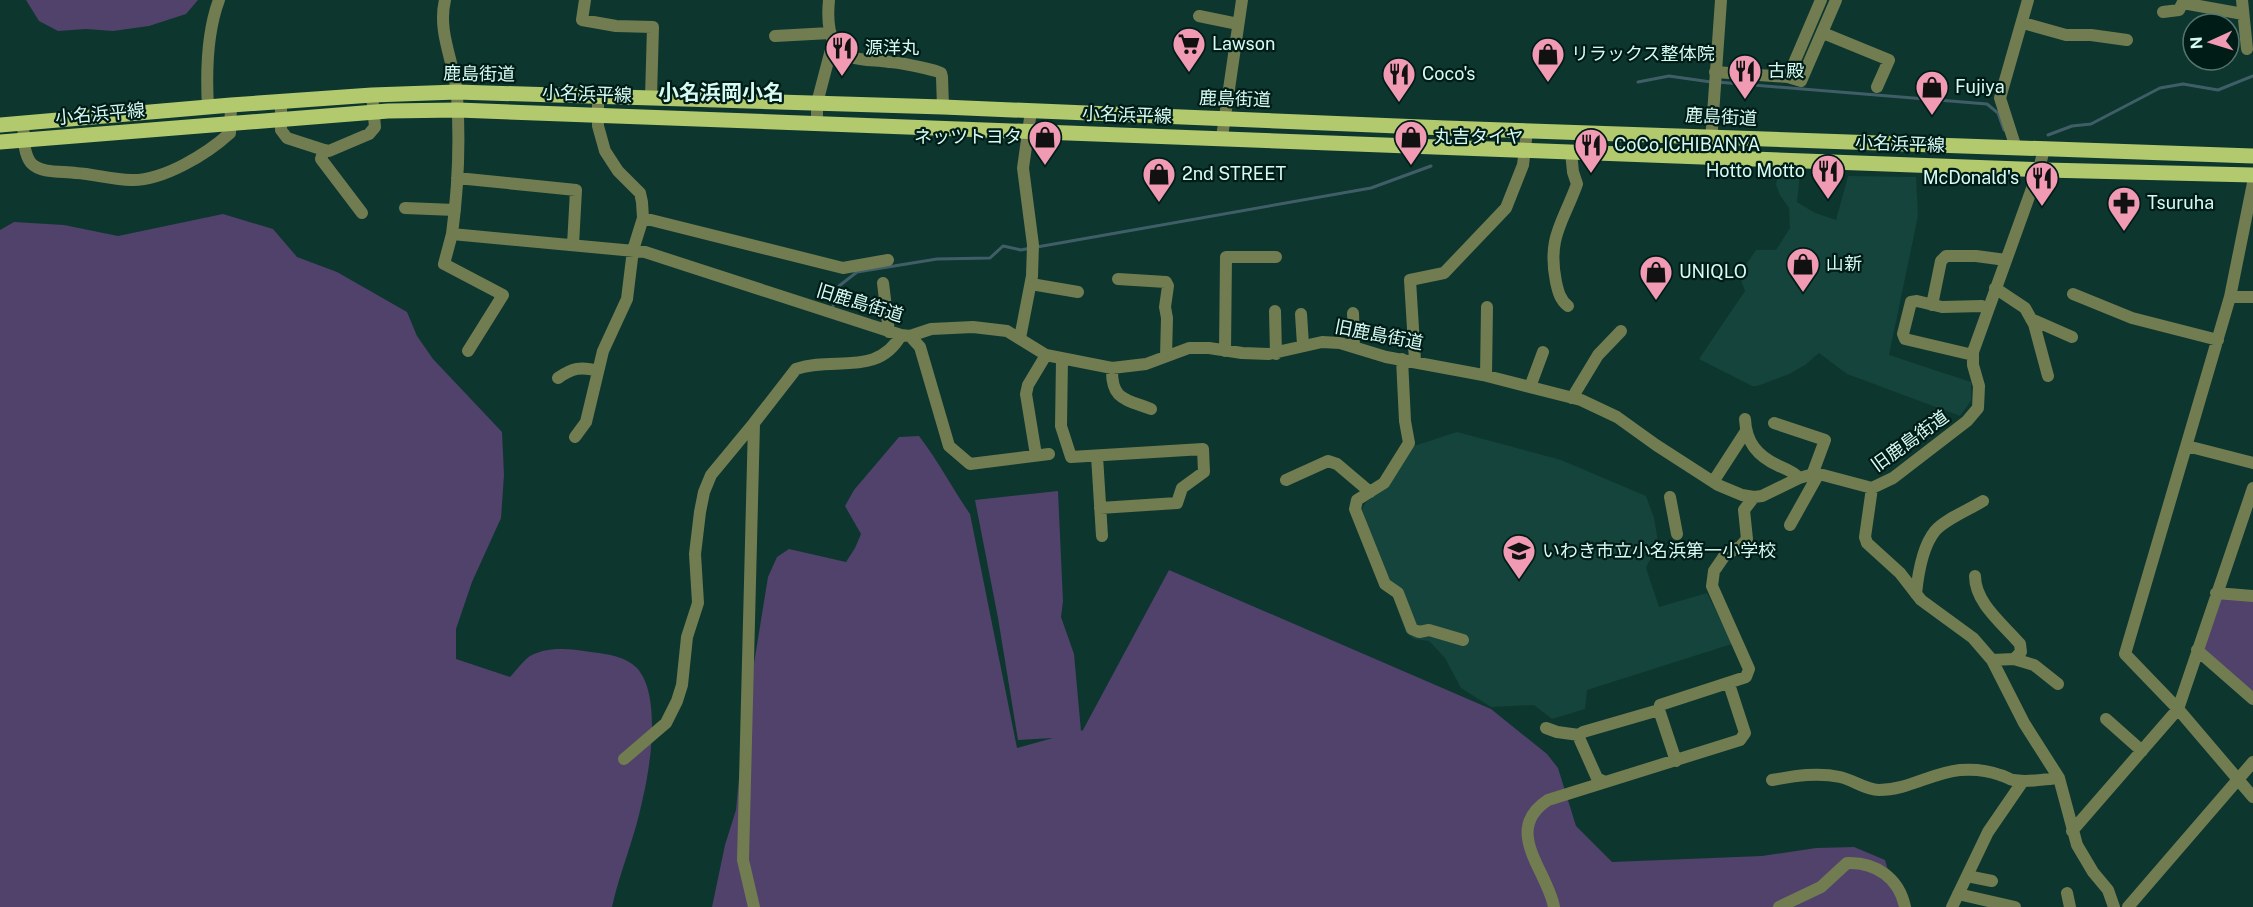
<svg xmlns="http://www.w3.org/2000/svg" width="2253" height="907" font-family="'Public Sans','Noto Sans JP',sans-serif">
  <style>
    .built { fill: #14443c }
    .green { fill: #50426a }
    .lines { fill: none; stroke-linecap: round; stroke-linejoin: round }
    .stream { stroke: #405e68; stroke-width: 3 }
    .minor { stroke: #717c51; stroke-width: 12 }
    .tertiary { stroke: #717c51; stroke-width: 12 }
    .primary { stroke: #b3c96d; stroke-width: 15 }
    .labels { text-anchor: middle; stroke-width: 4.5; stroke-linejoin: round; paint-order: stroke }
    .poi-label { font-size: 18px; fill: #d7fbf3; stroke: #001c17; text-anchor: start }
    .street-label { font-size: 18px; fill: #d7fbf3; stroke: #001c17 }
    .quarter-label { font-size: 21px; font-weight: bold; fill: #d7fbf3; stroke: #001c17 }
  </style>
  <rect width="100%" height="100%" fill="#0d362f"/>
  <path class="built" d="M1778,173L1800,174L1797,202L1815,213L1836,220L1848,176L1916,177L1918,216L1889,355L1971,382V401L1960,416L1847,374L1819,353L1805,365L1789,374L1757,386H1752L1699,359L1745,291L1739,275L1756,250H1776L1790,228L1789,208L1780,195L1776,185Z
    M1457,432L1561,460L1646,496L1654,518L1658,542L1646,568L1659,607L1707,593L1732,644L1587,690L1585,709L1552,719L1534,705L1491,707L1461,688L1445,658L1429,641L1414,639L1406,633L1362,509L1366,502L1381,492L1414,446Z"/>
  <path class="green" d="M26,0H198L186,14L149,26L113,31L86,29L58,31L39,21Z
    M223,214L273,229L297,257L337,272L407,312L417,336L433,359L502,432L504,475L501,518L472,582L456,629V659L510,677C516,671 524,659 532,655C550,646 573,649 591,652C607,654 625,656 637,668C662,696 650,769 642,802C635,837 620,871 612,907H0V230L14,222L64,225L118,236Z
    M919,436C939,462 952,488 970,514L1017,748L1053,738L1018,740L998,618L975,500L1058,491L1063,601L1061,617L1074,654L1081,731L1083,730L1169,570L1491,709L1547,754L1558,768L1576,826L1612,862L1762,856L1816,848L1854,847L1885,860L1899,907H712L725,845L736,810L744,725L768,577L777,557L789,549L846,562L855,548L861,534L845,506L854,490L899,437Z
    M2216,593L2253,596V699L2197,650Z"/>
  <g class="lines">
    <path class="stream" d="M1638,82L1669,76L1711,82
      M1717,82L1987,104L1998,113L2004,130
      M2048,135L2072,126L2091,124L2160,88L2183,84L2218,90L2253,76
      M1037,247L1371,188L1431,166
      M833,306L839,286L857,272L937,259L990,258L1003,246L1021,250L1031,248"/>
    <path class="minor" d="M445,0C437,33 455,63 457,95C460,141 458,189 452,234L645,252L901,335L910,336L931,329L973,327L1007,331L1046,355L1112,368L1146,364L1189,348H1209L1242,353L1269,354L1322,342L1340,343L1386,357L1483,375L1581,400L1617,417L1656,445L1718,485L1742,495L1754,497L1762,496L1799,478L1810,475H1823L1872,488L1893,478L1967,421L1978,408L1979,386L1973,365V352L2039,169L2044,149
      M585,0L582,20L616,26L653,27L651,97
      M829,0C827,20 827,49 851,57C863,61 877,60 889,62C905,63 920,67 936,71L941,73L942,77L943,107
      M2242,0L2247,49
      M2183,3L2243,14
      M2163,12L2179,10L2184,0
      M1199,16L1238,24
      M2023,23L2066,35H2091L2127,40
      M1823,33L1889,60L1877,87
      M775,36L830,33
      M1715,72L1788,77L1801,81L1836,0
      M1788,77L1821,0
      M281,101V130L287,138L324,150L329,151L369,134L375,127L372,95
      M208,107C206,72 207,32 219,0
      M23,123C24,136 23,153 31,163C41,174 63,171 76,173C94,174 113,180 131,180C163,181 207,154 230,133L231,105
      M817,123V103L833,42
      M1222,137L1242,0
      M2016,148L2000,98L2028,0
      M324,150L321,159L362,213
      M457,178L576,190L573,245
      M2253,183L2230,297L2125,654L2178,709L2253,797
      M405,208L455,210
      M643,218L843,268L888,260
      M452,234L444,264L503,295L468,351
      M1118,279L1166,282L1168,286L1165,307L1167,318L1166,356
      M883,283L889,332
      M1031,284L1078,292
      M1995,288L2025,308L2034,324L2048,376
      M2073,294L2132,318L2218,340
      M2230,297H2253
      M1932,305L1941,261L1946,256H1976L2006,260
      M1568,306C1560,300 1558,291 1556,282C1547,237 1563,223 1577,184L1573,172L1571,152
      M1275,311L1276,354
      M1353,313L1354,347
      M1301,314L1303,345
      M2031,319L2072,337
      M910,336L920,347L949,446L970,464L1049,454
      M1020,338L1032,276L1033,245L1023,168L1031,111
      M1225,351L1226,257H1276
      M1973,355L1905,339L1903,334L1911,302L1917,301L1942,307L1982,306L1988,309
      M1062,359L1061,426L1071,457L1203,449L1204,472L1182,488L1177,503L1100,508
      M1402,359L1405,421L1409,443L1384,483L1357,500L1355,509L1385,584L1398,593L1412,629L1419,632L1429,630L1463,640
      M1415,361L1410,280L1444,273L1506,208L1523,165L1527,131
      M1112,368C1111,400 1125,399 1151,409
      M1486,375L1487,307
      M558,378C572,368 581,366 598,371
      M1530,387L1543,352
      M1572,398L1598,355L1621,331
      M1745,419C1746,442 1757,456 1779,466C1786,469 1794,472 1799,478
      M1774,423L1825,440L1812,475
      M575,437L586,422L603,351L627,299L633,250L643,218L642,202L640,193L618,171L605,151L598,126V96
      M2187,446L2253,463
      M1036,455L1026,394L1028,385L1046,355
      M1097,456L1102,536
      M1286,480L1328,461L1337,464L1370,492
      M1713,482L1746,431
      M1872,488L1865,537L1867,543L1900,573L1921,600L1973,638L1992,660L2024,723L2059,778L2077,845L2093,872L2108,890L2114,907
      M1670,497L1677,534
      M1790,525L1818,475
      M1975,576C1975,603 2003,624 2020,644L2021,652L2014,659L1992,660
      M2216,593L2253,596
      M1916,594C1918,574 1922,547 1935,531C1944,520 1970,509 1983,501
      M2197,650L2253,699
      M2014,659L2034,665L2058,684
      M2106,719L2142,751
      M1546,728L1557,732L1579,735
      M624,759L666,723L677,701L682,685L687,637L698,603L695,554L700,512L704,492L711,475L754,423
      M1676,761L1659,710L1660,705L1746,677L1749,669L1712,586L1714,571L1725,555L1741,546L1747,539L1744,510L1754,497
      M1772,780C1795,776 1817,772 1840,777C1854,780 1865,790 1879,790C1908,790 1931,773 1960,770C1974,769 1987,770 2000,775C2005,776 2009,779 2013,780C2028,783 2044,779 2059,778
      M1605,782L1597,778L1580,740L1579,735L1583,732L1659,710
      M2072,831L2178,709L2253,488
      M1967,876L1992,881
      M2067,893L2070,907
      M1958,894L2015,907
      M754,907L743,860L754,423L796,369C834,356 878,377 901,335
      M1554,907C1547,870 1502,830 1548,800L1740,740L1745,733L1729,684
      M1779,907L1821,887L1847,863C1876,862 1899,878 1905,907
      M1952,907L1988,832L2023,781
      M2128,907L2253,762"/>
    <path class="tertiary" d="M1710,157L1721,0"/>
    <path class="primary" d="M0,125L231,105L372,95L457,92L943,107L1446,128L2253,156
      M0,142L388,111L458,110L2045,170L2253,175"/>
  </g>
  <defs>
    <symbol id="supermarket-pin" viewBox="-11 -11 22 30"><path d="M0 17L-7.5 6A9.5 9.5 0 1 1 7.5 6Z" fill="#f09ab4" stroke="#001c17"/><path d="M-6-5.5h2.5l.6 2H6L4.5 2H-2.5L-4.4-4H-6ZM-1.5 3.2a1.3 1.3 0 1 0 .1 0ZM3 3.2a1.3 1.3 0 1 0 .1 0Z" fill="#111"/></symbol>
    <symbol id="restaurant-pin" viewBox="-11 -11 22 30"><path d="M0 17L-7.5 6A9.5 9.5 0 1 1 7.5 6Z" fill="#f09ab4" stroke="#001c17"/><path d="M-5-6h1v4h1v-4h1v4h1v-4h1v5L-1.5 .5V6h-2V.5L-5-1ZM5-6V6H3V1.5H1.5Q1.5-4 5-6Z" fill="#111"/></symbol>
    <symbol id="shop-pin" viewBox="-11 -11 22 30"><path d="M0 17L-7.5 6A9.5 9.5 0 1 1 7.5 6Z" fill="#f09ab4" stroke="#001c17"/><path d="M-5-2.5h2.3a2.7 3.5 0 0 1 5.4 0H5L5.5 6h-11ZM-1.5-2.5h3a1.5 2.3 0 0 0-3 0Z" fill="#111"/></symbol>
    <symbol id="pharmacy-pin" viewBox="-11 -11 22 30"><path d="M0 17L-7.5 6A9.5 9.5 0 1 1 7.5 6Z" fill="#f09ab4" stroke="#001c17"/><path d="M-2-6h4v4h4v4h-4v4h-4v-4h-4v-4h4Z" fill="#111"/></symbol>
    <symbol id="school-pin" viewBox="-11 -11 22 30"><path d="M0 17L-7.5 6A9.5 9.5 0 1 1 7.5 6Z" fill="#f09ab4" stroke="#001c17"/><path d="M0-5L7-2L0 1L-7-2ZM-4 1L0 2.5L4 1V4Q0 6-4 4Z" fill="#111"/></symbol>
  </defs>
  <g fill-rule="evenodd">
    <use href="#supermarket-pin" x="1170" y="25" width="38" height="52"/>
    <use href="#restaurant-pin" x="823" y="29" width="38" height="52"/>
    <use href="#shop-pin" x="1529" y="35" width="38" height="52"/>
    <use href="#restaurant-pin" x="1726" y="52" width="38" height="52"/>
    <use href="#restaurant-pin" x="1380" y="55" width="38" height="52"/>
    <use href="#shop-pin" x="1913" y="68" width="38" height="52"/>
    <use href="#shop-pin" x="1026" y="118" width="38" height="52"/>
    <use href="#shop-pin" x="1392" y="118" width="38" height="52"/>
    <use href="#restaurant-pin" x="1572" y="126" width="38" height="52"/>
    <use href="#restaurant-pin" x="1809" y="152" width="38" height="52"/>
    <use href="#shop-pin" x="1140" y="155" width="38" height="52"/>
    <use href="#restaurant-pin" x="2023" y="159" width="38" height="52"/>
    <use href="#pharmacy-pin" x="2105" y="184" width="38" height="52"/>
    <use href="#shop-pin" x="1784" y="245" width="38" height="52"/>
    <use href="#shop-pin" x="1637" y="253" width="38" height="52"/>
    <use href="#school-pin" x="1500" y="532" width="38" height="52"/>
  </g>
  <g class="labels">
    <g class="poi-label">
      <text x="1212" y="50">Lawson</text>
      <text x="865" y="54">源洋丸</text>
      <text x="1571" y="60">リラックス整体院</text>
      <text x="1768" y="77">古殿</text>
      <text x="1422" y="80">Coco's</text>
      <text x="1955" y="93">Fujiya</text>
      <text x="1022" y="143" text-anchor="end">ネッツトヨタ</text>
      <text x="1434" y="143">丸吉タイヤ</text>
      <text x="1614" y="151">CoCo ICHIBANYA</text>
      <text x="1805" y="177" text-anchor="end">Hotto Motto</text>
      <text x="1182" y="180">2nd STREET</text>
      <text x="2019" y="184" text-anchor="end">McDonald's</text>
      <text x="2147" y="209">Tsuruha</text>
      <text x="1826" y="270">山新</text>
      <text x="1679" y="278">UNIQLO</text>
      <text x="1542" y="557">いわき市立小名浜第一小学校</text>
    </g>
    <g class="street-label">
      <text transform="translate(479 74) rotate(1)" y="6">鹿島街道</text>
      <text transform="translate(587 94) rotate(2)" y="6">小名浜平線</text>
      <text transform="translate(1235 99) rotate(2)" y="6">鹿島街道</text>
      <text transform="translate(100 114) rotate(-5)" y="6">小名浜平線</text>
      <text transform="translate(1127 115) rotate(2)" y="6">小名浜平線</text>
      <text transform="translate(1721 117) rotate(3)" y="6">鹿島街道</text>
      <text transform="translate(1900 144) rotate(2)" y="6">小名浜平線</text>
      <text transform="translate(860 303) rotate(17)" y="6">旧鹿島街道</text>
      <text transform="translate(1379 335) rotate(11)" y="6">旧鹿島街道</text>
      <text transform="translate(1910 441) rotate(-36)" y="6">旧鹿島街道</text>
    </g>
    <g class="quarter-label">
      <text x="721" y="100">小名浜岡小名</text>
    </g>
  </g>
  <g transform="translate(2211 42) rotate(266)"><circle r="28" fill="#001c17" stroke="#56756f" stroke-width="1.5"/>
  <path d="M0-4.5L10 22L0 15L-10 22Z" fill="#f09ab4"/>
  <text y="-9" font-size="16" font-weight="bold" text-anchor="middle" fill="#d7fbf3">N</text>
  </g>
</svg>
